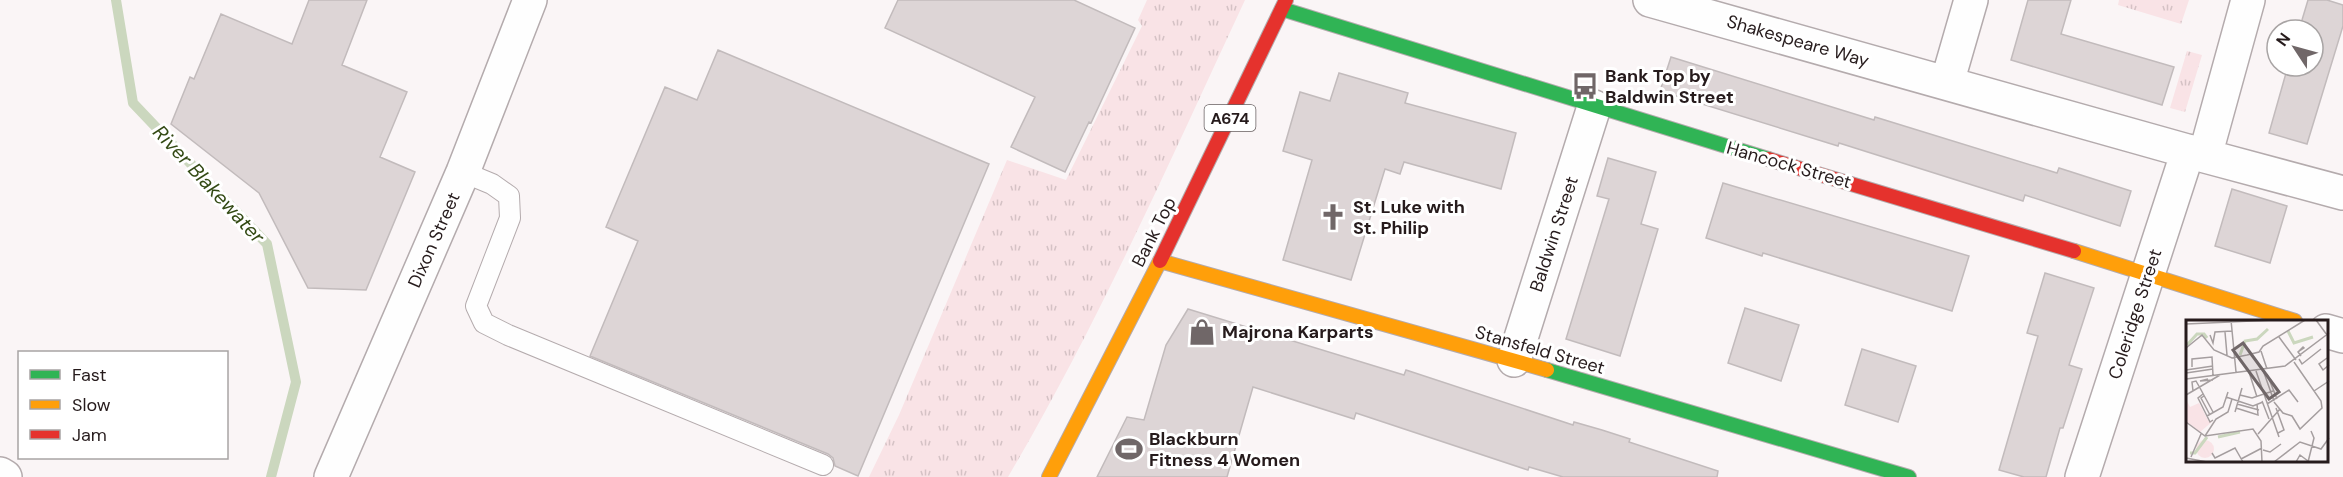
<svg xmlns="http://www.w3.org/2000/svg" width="2343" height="477" font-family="'DM Sans',sans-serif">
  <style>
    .grass { fill: url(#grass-tufts) }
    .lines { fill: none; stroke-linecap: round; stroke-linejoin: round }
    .stream { stroke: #cbd7be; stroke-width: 10 }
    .building { fill: #ddd5d6; stroke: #c2bbbc; stroke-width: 1.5 }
    .lane-casing { stroke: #b4abad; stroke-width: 22 }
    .street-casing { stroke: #b4abad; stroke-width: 36 }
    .fast-casing { stroke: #b4abad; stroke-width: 16 }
    .slow-casing { stroke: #b4abad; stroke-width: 16 }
    .jam-casing { stroke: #b4abad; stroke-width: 16 }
    .lane { stroke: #fefefe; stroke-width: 20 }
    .street { stroke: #fefefe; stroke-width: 33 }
    .fast { stroke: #30b455; stroke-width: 14 }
    .slow { stroke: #ff9f0a; stroke-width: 14 }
    .jam { stroke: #e5322d; stroke-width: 14 }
    .labels { text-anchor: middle; stroke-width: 6; stroke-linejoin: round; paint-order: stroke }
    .shield { fill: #fff; stroke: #675f60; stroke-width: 1.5 }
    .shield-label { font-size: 16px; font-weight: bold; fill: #261b1c }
    .street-label { font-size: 18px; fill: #261b1c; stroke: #fff }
    .poi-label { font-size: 18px; font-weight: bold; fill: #261b1c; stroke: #fff; text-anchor: start }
    .water-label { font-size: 20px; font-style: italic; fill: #334a14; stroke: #fff }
    .inset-river { fill: none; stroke: #cbd7be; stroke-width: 3 }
    .inset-road { fill: none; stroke: #a59e9f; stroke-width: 1.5 }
    .view { fill: #706768; fill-opacity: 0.15; stroke: #706768; stroke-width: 3 }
    .inset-edge { fill: none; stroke: #261b1c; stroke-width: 3 }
  </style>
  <defs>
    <pattern id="grass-tufts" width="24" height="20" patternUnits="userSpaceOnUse" patternTransform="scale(1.5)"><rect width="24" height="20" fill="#f9e3e6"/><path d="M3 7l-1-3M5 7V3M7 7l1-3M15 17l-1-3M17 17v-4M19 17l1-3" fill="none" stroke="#d5c2c5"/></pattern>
  </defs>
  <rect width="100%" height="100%" fill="#faf5f6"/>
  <path class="grass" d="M1147,0H1245C1170,161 1098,324 1008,477H869L899,415L1007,160L1066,180L1142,26L1138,20Z
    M2119,0H2189L2181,24L2118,5Z
    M2187,51L2202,55L2185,112L2170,108Z"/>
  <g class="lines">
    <path class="stream" d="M116,0L133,103L267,244L296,382L271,477"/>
  </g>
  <path class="building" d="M309,0H367L342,65L407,92L380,157L415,172L366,290L308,288L259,193L171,124L190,77L194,79L221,14L292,44Z
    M898,0H1074L1135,28L1091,123L1089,122L1065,172L1011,147L1035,97L885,28Z
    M2028,0H2071L2061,34L2174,67L2162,105L2011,60Z
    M2308,0H2327L2343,5V26L2307,144L2269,133L2288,66H2313V30H2299Z
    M718,50L989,164L858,476L835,466L833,458L828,454L590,356L638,241L606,227L665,87L697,100Z
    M1671,57L1874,120L1875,117L2057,173L2059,168L2131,191L2120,226L2025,195L2023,201L1839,143L1838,146L1660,91Z
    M1339,73L1408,93L1405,103L1516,133L1501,189L1404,162L1400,174L1385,169L1351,280L1283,260L1312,160L1283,151L1300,92L1330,101Z
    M1608,158L1656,172L1641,224L1658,229L1620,356L1566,339L1609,199L1597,196Z
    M1723,183L1969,256L1952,311L1763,253L1762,256L1706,238Z
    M2232,189L2287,206L2270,263L2215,246Z
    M2045,273L2094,288L2069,365L2082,369L2063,428H2060L2046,477H2024L1999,470L2038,336L2027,333Z
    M1745,308L1799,325L1781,381L1728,363Z
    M1188,309L1404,375L1406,370L1573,425L1574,422L1602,430L1630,439L1629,442L1718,471L1717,477H1563L1529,467L1528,470L1356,413L1354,419L1253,387L1227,477H1097L1127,417L1144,420L1166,345Z
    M1862,349L1916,366L1898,422L1845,405Z"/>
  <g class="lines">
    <defs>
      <path id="lane" d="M463,172L492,184L509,196L510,218L476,306L484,323L508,335L823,465"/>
      <path id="street" d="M1650,0L2205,156L2343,193
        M1947,83L1971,0
        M2205,156L2248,0
        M2326,331L2343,336
        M1514,360L1594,107
        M0,474L5,477
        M331,477L463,172L530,0
        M2082,477L2188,151"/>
      <path id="fast" d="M1282,9L1768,159
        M1547,370L1909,477"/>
      <path id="slow" d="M2074,251L2295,321
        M1160,261L1547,370
        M1049,477L1160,261"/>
      <path id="jam" d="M1768,159L2074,251
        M1160,261L1286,0"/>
    </defs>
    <use href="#lane" class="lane-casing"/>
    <use href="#street" class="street-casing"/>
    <use href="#fast" class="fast-casing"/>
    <use href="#slow" class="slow-casing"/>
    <use href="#jam" class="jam-casing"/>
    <use href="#lane" class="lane"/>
    <use href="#street" class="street"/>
    <use href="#fast" class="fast"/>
    <use href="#slow" class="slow"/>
    <use href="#jam" class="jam"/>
  </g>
  <defs>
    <symbol id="bus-bare" viewBox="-9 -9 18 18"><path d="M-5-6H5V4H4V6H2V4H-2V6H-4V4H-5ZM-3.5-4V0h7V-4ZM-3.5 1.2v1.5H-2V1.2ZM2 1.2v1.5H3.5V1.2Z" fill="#706768" stroke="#fff" stroke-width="2.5" paint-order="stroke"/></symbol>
    <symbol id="church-bare" viewBox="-9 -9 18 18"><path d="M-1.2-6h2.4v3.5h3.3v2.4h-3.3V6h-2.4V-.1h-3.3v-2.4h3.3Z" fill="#706768" stroke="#fff" stroke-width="2.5" paint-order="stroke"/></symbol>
    <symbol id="shop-bare" viewBox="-9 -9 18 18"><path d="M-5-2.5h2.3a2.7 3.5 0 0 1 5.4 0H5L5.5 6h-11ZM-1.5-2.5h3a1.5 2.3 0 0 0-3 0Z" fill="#706768" stroke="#fff" stroke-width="2.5" paint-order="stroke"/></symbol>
    <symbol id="stadium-bare" viewBox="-9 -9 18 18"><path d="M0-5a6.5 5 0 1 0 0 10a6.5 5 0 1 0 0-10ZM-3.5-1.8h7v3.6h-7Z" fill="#706768" stroke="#fff" stroke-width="2.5" paint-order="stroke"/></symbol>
  </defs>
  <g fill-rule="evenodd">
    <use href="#bus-bare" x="1566" y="67" width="38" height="38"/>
    <use href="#church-bare" x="1314" y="198" width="38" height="38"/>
    <use href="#shop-bare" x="1183" y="313" width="38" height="38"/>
    <use href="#stadium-bare" x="1110" y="430" width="38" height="38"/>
  </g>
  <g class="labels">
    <rect class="shield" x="1204.5" y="105" width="51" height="26" rx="4.5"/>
    <g class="shield-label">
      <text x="1230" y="124">A674</text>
    </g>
    <g class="street-label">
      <text transform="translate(1798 41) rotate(16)" y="6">Shakespeare Way</text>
      <text transform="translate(1789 165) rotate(16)" y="6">Hancock Street</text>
      <text transform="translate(1154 232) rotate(-63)" y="6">Bank Top</text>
      <text transform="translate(1554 234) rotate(-72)" y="6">Baldwin Street</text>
      <text transform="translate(434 240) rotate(-66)" y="6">Dixon Street</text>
      <text transform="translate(2135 314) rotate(-72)" y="6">Coleridge Street</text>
      <text transform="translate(1540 350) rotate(16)" y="6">Stansfeld Street</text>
    </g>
    <g class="poi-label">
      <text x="1605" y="82">Bank Top by<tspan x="1605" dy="21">Baldwin Street</tspan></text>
      <text x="1353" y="213">St. Luke with<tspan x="1353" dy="21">St. Philip</tspan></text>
      <text x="1222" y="338">Majrona Karparts</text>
      <text x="1149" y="445">Blackburn<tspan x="1149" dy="21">Fitness 4 Women</tspan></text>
    </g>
    <g class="water-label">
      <text transform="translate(209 184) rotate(47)" y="7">River Blakewater</text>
    </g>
  </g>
  <g transform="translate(2186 320)">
    <rect width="142" height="142" fill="#faf5f6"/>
    <path d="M0,79L4,87L13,83L23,102L27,101L14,112L0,101ZM10 129a9 9 0 1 1 18 0a9 9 0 1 1-18 0Z" fill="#f9e3e6"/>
    <path class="inset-river" d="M102,11L108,23L127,17M1,25L11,14H18L21,18M54,35L59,21L71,19L82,9M32,117L54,112M4,133H9L21,117"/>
    <path class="inset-road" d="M45,0L50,52M130,0L141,15M0,4L88,0M39,12L41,35M24,15L27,23L29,12L46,11M93,17L110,40M0,28L16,15L28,30L46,38L61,35L73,32L77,26L119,0M75,31L81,49M112,32L117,27L118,28L112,32L115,36M141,38L133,44L137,50L143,45M113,39L116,44L135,29M6,47V39L26,37L27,55M0,50L27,46M77,50L88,81M70,51L93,117M63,52L71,77M0,53L27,49M81,54L91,79M0,59L99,46L143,13M22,59L14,61L27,60M14,68L27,92M7,71L6,62L10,61L14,68M128,71L143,61M17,74L12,78L24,102L27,100M0,75L34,55M54,75L66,78L87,71M18,76L15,78L24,95M40,77L67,86L77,82M76,81L83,99M88,82L97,93L106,96L114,109L136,88L135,81L108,42M51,84L73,90M81,84L103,70L112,82M50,88L72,95L71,84M90,88L98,110L92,113M49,92L56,68M21,96L37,87L42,72M0,102L19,116L67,109L75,121L76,142M72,114L94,89M19,116L30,99L42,92L46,79M77,130L84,132L95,124M26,133L29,138L49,128L57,142M5,137L15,114M0,138L21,142M55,139L76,128M88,142L114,122L135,129L143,118M110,142L114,135L122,141M122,142L128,118L125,111"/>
    <path class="view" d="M57,23L93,72L83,79L47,30Z"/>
    <rect width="142" height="142" class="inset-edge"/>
  </g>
  <rect x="18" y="351" width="210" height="108" fill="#ffffff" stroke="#a8a4a4" stroke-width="1.5"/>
  <rect x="30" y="370" width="30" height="9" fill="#30b455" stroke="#a8a4a4" stroke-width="1.5"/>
  <text x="72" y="381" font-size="18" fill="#261b1c">Fast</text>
  <rect x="30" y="400" width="30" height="9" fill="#ff9f0a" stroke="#a8a4a4" stroke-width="1.5"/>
  <text x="72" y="411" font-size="18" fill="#261b1c">Slow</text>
  <rect x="30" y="430" width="30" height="9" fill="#e5322d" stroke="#a8a4a4" stroke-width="1.5"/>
  <text x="72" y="441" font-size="18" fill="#261b1c">Jam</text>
  <g transform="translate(2295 48) rotate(306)"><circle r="28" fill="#ffffff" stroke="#a8a4a4" stroke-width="1.5"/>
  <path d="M0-4.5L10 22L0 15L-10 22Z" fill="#706768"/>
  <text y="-9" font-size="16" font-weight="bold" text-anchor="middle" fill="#261b1c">N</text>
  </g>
</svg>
